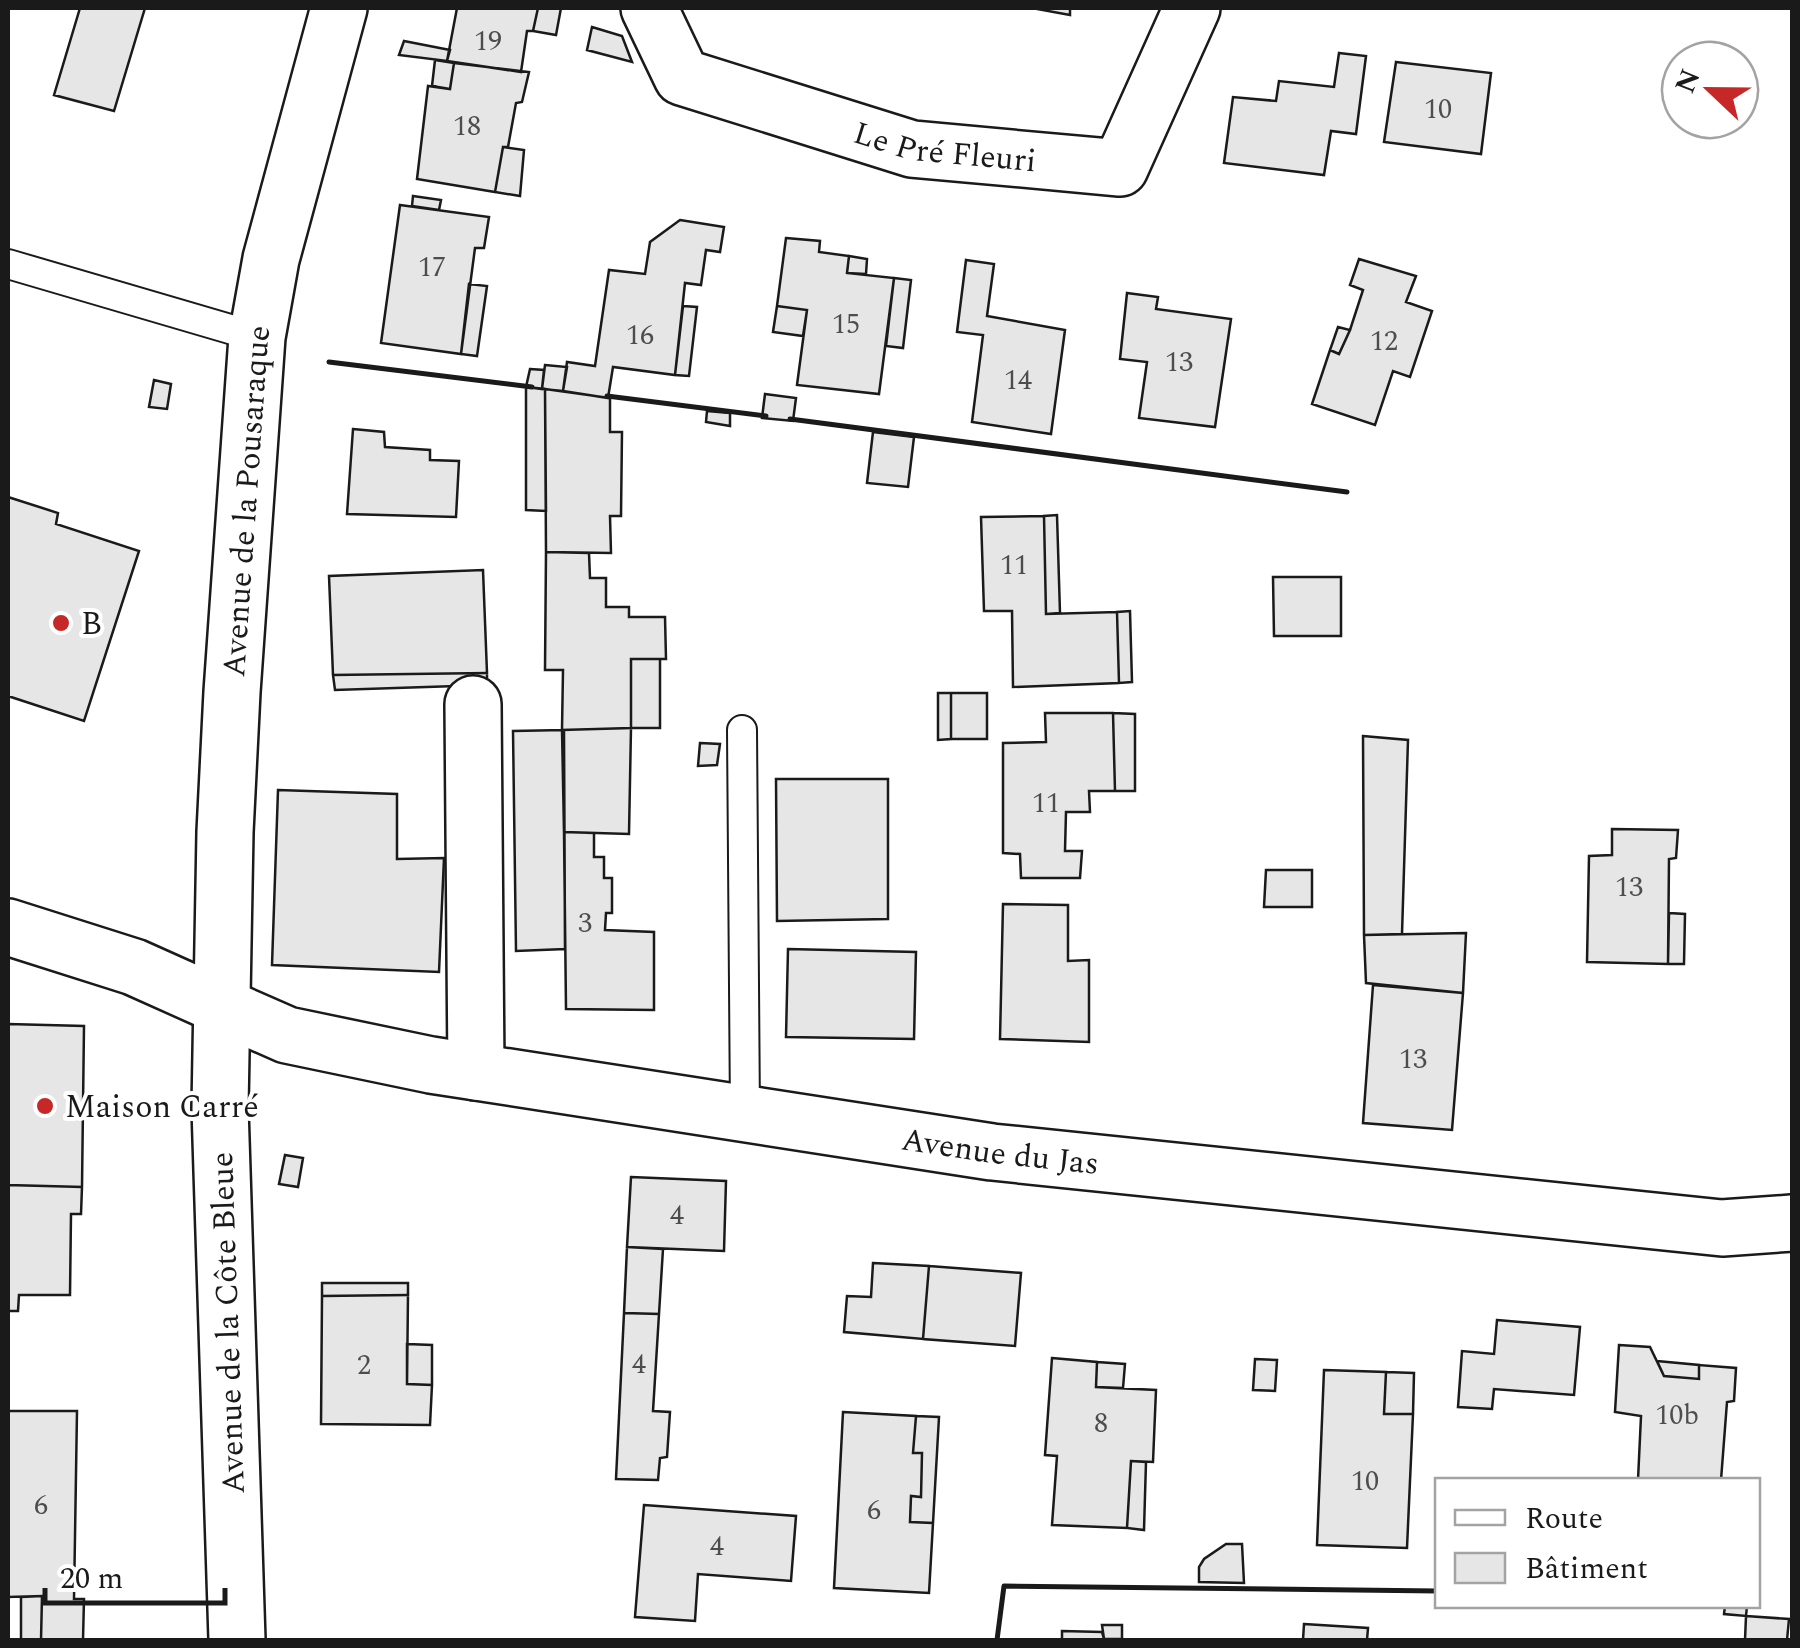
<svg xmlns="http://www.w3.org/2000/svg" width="1800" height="1648" font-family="Spectral,serif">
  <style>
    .building { fill: #e6e6e6; stroke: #1a1a1a; stroke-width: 2.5 }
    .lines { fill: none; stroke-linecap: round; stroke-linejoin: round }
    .service-casing { stroke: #1a1a1a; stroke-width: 32 }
    .minor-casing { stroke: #1a1a1a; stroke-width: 60 }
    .tertiary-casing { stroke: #1a1a1a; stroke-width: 60 }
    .service { stroke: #fff; stroke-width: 28 }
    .minor { stroke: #fff; stroke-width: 55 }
    .tertiary { stroke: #fff; stroke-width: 55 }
    .wall { stroke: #1a1a1a; stroke-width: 5 }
    .poi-dot { fill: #c62828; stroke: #fff; stroke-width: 4 }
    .labels { text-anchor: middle; stroke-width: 8; stroke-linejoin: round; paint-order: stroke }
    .number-label { font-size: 28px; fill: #4d4d4d }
    .street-label { font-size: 32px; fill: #1a1a1a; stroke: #fff }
    .poi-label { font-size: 32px; fill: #1a1a1a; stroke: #fff; text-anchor: start }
  </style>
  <rect width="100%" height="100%" fill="#fff"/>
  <path class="building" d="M80,8H145L114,111L54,95Z
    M457,8H538L533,31H527L521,72L447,61Z
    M538,8H561L556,35L533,31Z
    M1037,8H1070V15L1037,9Z
    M592,27L622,36L632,62L587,50Z
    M404,41L450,50L447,61L399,55Z
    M1339,53L1366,56L1356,134L1331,131L1324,175L1224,163L1233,97L1276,101L1279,81L1334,87Z
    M435,60L454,63L450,89L432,86Z
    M1396,62L1491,73L1481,154L1384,142Z
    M454,63L529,72L522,102L516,103L508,147H503L495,192L417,179L428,86L450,89Z
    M503,147L524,150L520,196L495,192Z
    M413,196L441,200L439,210L412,206Z
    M400,205L489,217L484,248H475L461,354L381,343Z
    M680,220L724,227L720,252L706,250L701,285L685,283L675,375L613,367L608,398L563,391L567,362L595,366L609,270L645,274L650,242Z
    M786,238L820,241L819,252L849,256L847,273L894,278L879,394L797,385L807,310L777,306Z
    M849,256L867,259L866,274L847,273Z
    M1359,259L1416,276L1406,302L1432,311L1410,377L1393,371L1375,425L1312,404L1330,350L1339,354L1350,330L1363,290L1350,285Z
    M966,260L994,264L987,316L1065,330L1051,434L972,422L983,335L957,332Z
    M894,278L911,280L903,348L886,346Z
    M469,284L487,286L477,356L461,354Z
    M1127,293L1158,297L1156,309L1231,319L1215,427L1139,418L1147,362L1120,359Z
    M683,306L697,307L689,376L675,375Z
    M777,306L807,310L803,336L773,332Z
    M1338,327L1350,330L1339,354L1330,350Z
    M545,365L567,367L563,391L542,389Z
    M530,369L544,370L542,389L526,387Z
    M154,380L171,384L167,409L149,407Z
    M526,387L545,389L546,511L526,510Z
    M545,389L610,398V432H622L621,516H610L611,553L546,552Z
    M765,394L796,398L793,421L762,418Z
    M707,411L730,413V426L706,422Z
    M353,429L384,432L385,447L430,450V460L459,461L456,517L347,514Z
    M873,432L914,437L908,487L867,483Z
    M8,497L58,513L56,524L139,551L84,721L8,696Z
    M1057,515L1060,613L1046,614L1044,516Z
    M1044,516L1046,614L1117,612L1119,683L1013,687L1012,611H984L981,517Z
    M546,552L589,553L590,578H606V607H629V617H665L666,659H631V728L562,730L563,670H545Z
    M483,570L487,673L333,675L329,576Z
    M1273,577H1341V636H1274Z
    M1130,611L1132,682L1119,683L1117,612Z
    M631,659H660V728H631Z
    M487,673V685L335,690L333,675Z
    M938,693H951V739L938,740Z
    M951,693H987V739H951Z
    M1045,713H1113L1115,791H1089L1090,812H1066L1065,851H1082L1080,878H1021L1020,854L1003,853V743L1046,742Z
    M1113,713L1135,714V791H1115Z
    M631,728L629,834L564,832L562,730Z
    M564,730L565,949L516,951L513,731Z
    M1363,736L1408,740L1402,934L1364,935Z
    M700,743L720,744L717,765L698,766Z
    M776,779H888V919L777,921Z
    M278,790L397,794V859L444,858L439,972L272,965Z
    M1612,829L1678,830L1676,858L1669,859L1668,964L1587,962L1589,856L1612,855Z
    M564,832L594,833V857H604V878H612V913H606L605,930L654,932V1010L566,1009Z
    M1266,870H1312V907H1264Z
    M1003,904L1068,905V961L1089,960V1042L1000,1039Z
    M1669,913L1685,914L1684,964H1668Z
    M1466,933L1463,993L1366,983L1364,935Z
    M788,949L916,952L914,1039L786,1037Z
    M1373,985L1463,993L1452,1130L1363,1123Z
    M8,1024L84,1026L82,1187L8,1185Z
    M285,1155L303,1158L298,1187L279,1184Z
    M631,1177L726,1181L724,1251L627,1247Z
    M8,1185L82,1187L81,1214H71L70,1295H19L18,1311H8Z
    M627,1247L663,1249L659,1314L624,1313Z
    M873,1263L929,1266L923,1339L844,1332L847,1296L871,1297Z
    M929,1266L1021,1273L1015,1346L923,1339Z
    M322,1283H408V1295L322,1296Z
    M408,1295L407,1384L432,1385L430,1425L321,1424L322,1296Z
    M624,1313L659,1314L653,1411L670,1412L667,1457L660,1458L658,1480L616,1479Z
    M1497,1320L1580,1327L1574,1395L1494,1389L1492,1409L1458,1407L1462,1351L1494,1354Z
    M407,1344L432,1345V1385L407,1384Z
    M1619,1345L1650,1347L1664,1376L1699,1379V1365L1736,1368L1734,1401L1727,1402L1721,1480H1638L1641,1416L1615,1412Z
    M1052,1358L1097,1362L1096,1387L1156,1390L1153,1462L1131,1461L1127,1528L1052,1525L1057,1456L1045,1455Z
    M1255,1359L1277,1360L1275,1391L1253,1390Z
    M1657,1361L1699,1365V1379L1664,1376Z
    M1097,1362L1125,1364L1123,1388L1096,1387Z
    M1324,1370L1386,1372L1384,1414H1413L1407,1548L1317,1545Z
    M1386,1372L1414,1373L1413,1414H1384Z
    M8,1411H77L74,1599H84L83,1640H41L42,1596L8,1597Z
    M843,1412L916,1416L913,1453H922L921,1497L911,1496L910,1522L933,1523L929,1593L834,1588Z
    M916,1416L939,1417L933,1523L910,1522L911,1496L921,1497L922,1453H913Z
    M1131,1461L1146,1462L1144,1530L1127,1528Z
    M644,1505L796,1516L791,1581L698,1574L695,1621L635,1617Z
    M1226,1544H1242L1244,1583L1199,1582V1567L1204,1559Z
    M42,1596L41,1640H21V1597Z
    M1725,1606H1747L1746,1616L1724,1614Z
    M1746,1616L1789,1619L1787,1640H1745Z
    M1304,1624L1368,1628L1367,1640H1303Z
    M1102,1625H1122V1639H1104Z
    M1062,1631L1102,1632L1104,1639L1151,1640H1062Z"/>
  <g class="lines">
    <defs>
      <path id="service" d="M8,264L257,337
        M742,730L745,1114"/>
      <g id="minor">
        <path id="s1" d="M649,8L682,77L912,149L1120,168L1192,8"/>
        <path d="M473,704L476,1072"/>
        <path id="s2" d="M221,1006L287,1035L431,1065L992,1152L1722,1228L1792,1223"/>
      </g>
      <g id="tertiary">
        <path d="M8,927L134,967L221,1006"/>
        <path id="s3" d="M237,1640L220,1108L225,832L232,692L257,337L271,259L339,8"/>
      </g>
    </defs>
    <use href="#service" class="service-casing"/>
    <use href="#minor" class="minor-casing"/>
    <use href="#tertiary" class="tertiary-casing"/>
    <use href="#service" class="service"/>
    <use href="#minor" class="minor"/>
    <use href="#tertiary" class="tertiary"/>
    <path class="wall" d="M329,362L532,387
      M607,396L766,416
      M790,419L1347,492
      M997,1640L1004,1586L1438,1591"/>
  </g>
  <g class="poi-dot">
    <circle cx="61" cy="623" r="10"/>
    <circle cx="45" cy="1106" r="10"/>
  </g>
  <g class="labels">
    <g class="number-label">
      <text x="488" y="50">19</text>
      <text x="1438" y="118">10</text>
      <text x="467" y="135">18</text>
      <text x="432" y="276">17</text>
      <text x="846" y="333">15</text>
      <text x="640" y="344">16</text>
      <text x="1384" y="350">12</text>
      <text x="1179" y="371">13</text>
      <text x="1018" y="389">14</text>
      <text x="1014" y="574">11</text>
      <text x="1046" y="812">11</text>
      <text x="1629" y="896">13</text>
      <text x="585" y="932">3</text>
      <text x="1413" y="1068">13</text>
      <text x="677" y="1224">4</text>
      <text x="639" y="1373">4</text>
      <text x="364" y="1374">2</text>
      <text x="1677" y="1424">10b</text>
      <text x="1101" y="1432">8</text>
      <text x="1365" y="1490">10</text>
      <text x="41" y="1514">6</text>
      <text x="874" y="1519">6</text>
      <text x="717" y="1555">4</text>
    </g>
    <g class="street-label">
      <text dy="11" stroke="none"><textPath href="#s1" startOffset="350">Le Pré Fleuri</textPath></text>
      <text dy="11" stroke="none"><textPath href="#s3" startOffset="1140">Avenue de la Pousaraque</textPath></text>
      <text dy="11" stroke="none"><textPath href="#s2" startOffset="795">Avenue du Jas</textPath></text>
      <text transform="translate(227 1323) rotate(-92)" y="11">Avenue de la Côte Bleue</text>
    </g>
    <g class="poi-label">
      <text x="81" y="634">B</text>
      <text x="65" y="1117">Maison Carré</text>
    </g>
  </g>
  <rect width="1800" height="1648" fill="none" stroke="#1a1a1a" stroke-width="20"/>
  <rect x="1435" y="1478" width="325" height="130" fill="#ffffff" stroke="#a3a3a3" stroke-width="2.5"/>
  <rect x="1455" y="1510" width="50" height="15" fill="#ffffff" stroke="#a3a3a3" stroke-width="2.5"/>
  <text x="1525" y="1528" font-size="30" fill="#1a1a1a">Route</text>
  <rect x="1455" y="1553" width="50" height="30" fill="#e6e6e6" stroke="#a3a3a3" stroke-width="2.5"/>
  <text x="1525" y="1578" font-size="30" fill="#1a1a1a">Bâtiment</text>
  <g transform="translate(1710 90) rotate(292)"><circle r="48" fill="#ffffff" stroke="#a3a3a3" stroke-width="2.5"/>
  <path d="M0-8L18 38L0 25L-18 38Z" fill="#c62828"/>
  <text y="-15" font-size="28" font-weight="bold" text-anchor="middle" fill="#1a1a1a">N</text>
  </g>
  <path d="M45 1588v15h180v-15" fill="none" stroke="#1a1a1a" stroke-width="5"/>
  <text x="60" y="1588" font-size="30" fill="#1a1a1a" stroke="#ffffff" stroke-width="8" paint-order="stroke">20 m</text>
</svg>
